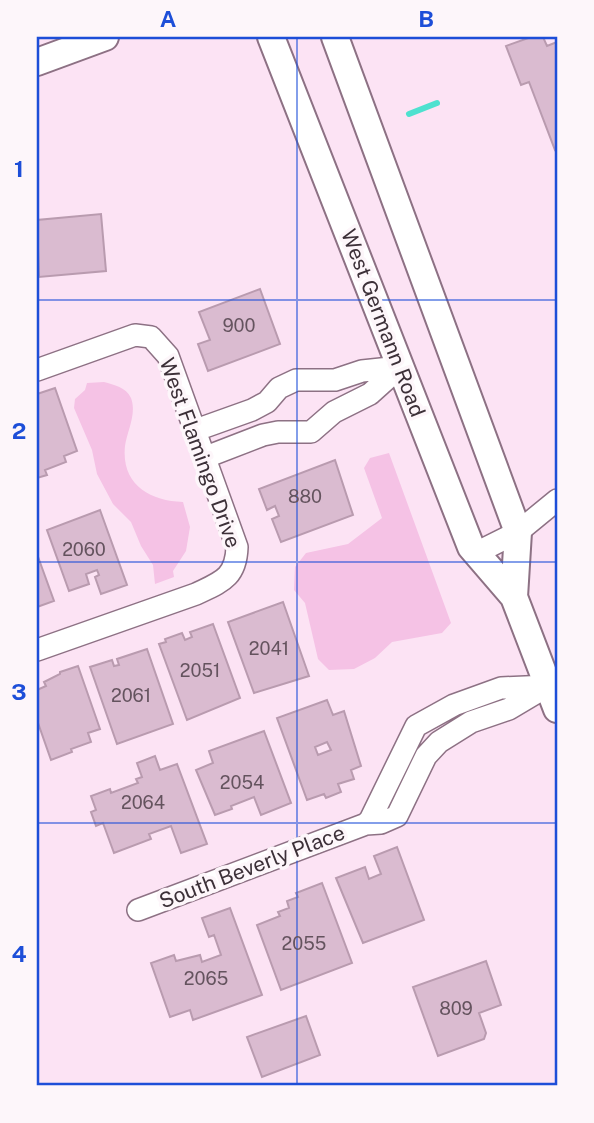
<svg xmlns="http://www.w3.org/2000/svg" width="594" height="1123" font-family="'Public Sans',sans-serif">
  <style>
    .green { fill: #f5c2e5 }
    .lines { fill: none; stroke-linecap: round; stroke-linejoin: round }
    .stream { stroke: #4ee1cf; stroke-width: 6 }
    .building { fill: #dabbd0; stroke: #b99baf; stroke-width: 2; fill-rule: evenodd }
    .minor-casing { stroke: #8d7184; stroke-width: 24 }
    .major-casing { stroke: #8d7184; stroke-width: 30 }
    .minor { stroke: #fff; stroke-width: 21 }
    .major { stroke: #fff; stroke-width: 26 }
    .grid { fill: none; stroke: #1d4ed8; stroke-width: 2; stroke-opacity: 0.55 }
    .labels { text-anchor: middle; stroke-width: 7; stroke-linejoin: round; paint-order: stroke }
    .number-label { font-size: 18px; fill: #64535e }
    .street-label { font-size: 21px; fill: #3c3038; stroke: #fdf6fa }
    .neatline { fill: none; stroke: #1d4ed8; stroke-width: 2.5 }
    .grid-label { font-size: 23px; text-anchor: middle; font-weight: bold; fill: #1d4ed8 }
  </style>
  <rect width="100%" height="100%" fill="#fce3f4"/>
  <path class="green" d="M104,382C114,385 126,387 131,398C137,414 127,431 125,446C121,484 149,501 183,502L190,527L186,551L173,571L174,577L155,584L153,565L141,546L131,522L113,504L97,474L92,450L74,408L75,399L85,390L87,383Z
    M389,453L451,623L442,633L392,642L375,658L354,669L329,670L318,659L305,603L294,590L295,567L306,553L348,544L382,518L364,468L370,458Z"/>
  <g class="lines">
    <path class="stream" d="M409,114L437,103"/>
  </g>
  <path class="building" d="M531,37H543L547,46L557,42V149L555,150L529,82L521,85L506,46Z
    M101,214L106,271L39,277L37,220Z
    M260,289L280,344L208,371L198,344L210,340L199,312Z
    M55,388L77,451L64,456L66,462L45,470L47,475L37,478V394Z
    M335,460L353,515L281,542L272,519L279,516L275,506L267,510L259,489Z
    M100,510L127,585L101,594L95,577L99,575L97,570L86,574L89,584L69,591L47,530Z
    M37,554L54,601L37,607Z
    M283,602L309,676L254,693L228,622Z
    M213,624L240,698L187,720L159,644L166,642L165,639L182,633L185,640L192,637L190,632Z
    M147,649L173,724L117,744L90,667L112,660L114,666L119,665L117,659Z
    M78,666L100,729L88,733L91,742L71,749L72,752L51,760L37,720V690L46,686L44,682L60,674V672Z
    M327,700L333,715L344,711L361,766L351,770L354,779L338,784L341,792L326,798L324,794L307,800L277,718ZM327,742L331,750L318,755L315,747Z
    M264,731L291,803L261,815L254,797L231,806L232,809L215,815L196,770L213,763L209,751Z
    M155,756L160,770L177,764L207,844L181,853L171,826L149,834L151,839L114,853L103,823L96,826L91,812L96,810L91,796L110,789L111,793L138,783L136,779L142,777L137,763Z
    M397,847L424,920L363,943L336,878L365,867L369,879L381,874L374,856Z
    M322,883L352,963L281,990L257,925L280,916L278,912L289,908L287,901L298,897L296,893Z
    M230,908L262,995L193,1020L190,1010L170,1017L151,963L174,955L176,961L200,955L202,962L221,955L214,935L209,937L202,918Z
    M486,961L501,1005L479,1013L486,1033L484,1039L438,1056L413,987Z
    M306,1016L320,1055L262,1077L247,1037Z"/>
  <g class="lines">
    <defs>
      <path id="minor" d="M37,370L135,335L151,337L168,356L237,547C236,578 221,582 196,594L37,650
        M196,430L252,410L267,402L279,388L296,380H335L362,371L400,367
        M206,457L263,435L278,432H311L334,412L370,394L400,367
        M476,553L518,532L557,500
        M366,824L381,823L397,816L426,756L439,742L471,722L509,709L546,687
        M138,910L366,824L370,820L416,726L454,705L501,688L548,686"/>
      <path id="major" d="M271,37L471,547L514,597L557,709
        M335,37L518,532L514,597
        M37,62L105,37"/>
    </defs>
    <use href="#minor" class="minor-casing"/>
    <use href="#major" class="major-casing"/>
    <use href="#minor" class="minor"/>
    <use href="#major" class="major"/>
  </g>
  <path class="grid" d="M297,37V1086M37,300H557M37,562H557M37,823H557"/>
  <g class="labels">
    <g class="number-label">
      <text x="239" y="332">900</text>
      <text x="305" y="503">880</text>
      <text x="84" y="556">2060</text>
      <text x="269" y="655">2041</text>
      <text x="200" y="677">2051</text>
      <text x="131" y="702">2061</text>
      <text x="242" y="789">2054</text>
      <text x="143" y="809">2064</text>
      <text x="304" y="950">2055</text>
      <text x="206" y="985">2065</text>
      <text x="456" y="1015">809</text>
    </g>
    <g class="street-label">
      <text transform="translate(383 323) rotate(69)" y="7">West Germann Road</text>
      <text transform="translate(200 453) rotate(70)" y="7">West Flamingo Drive</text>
      <text transform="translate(252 867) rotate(-21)" y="7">South Beverly Place</text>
    </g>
  </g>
  <rect width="594" height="1123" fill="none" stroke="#fdf6fa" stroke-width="77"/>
  <rect x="38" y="38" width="518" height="1046" class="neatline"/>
  <g class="grid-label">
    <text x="168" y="27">A</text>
    <text x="426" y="27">B</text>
    <text x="19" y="177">1</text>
    <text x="19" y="439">2</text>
    <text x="19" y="700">3</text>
    <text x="19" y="962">4</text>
  </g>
</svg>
